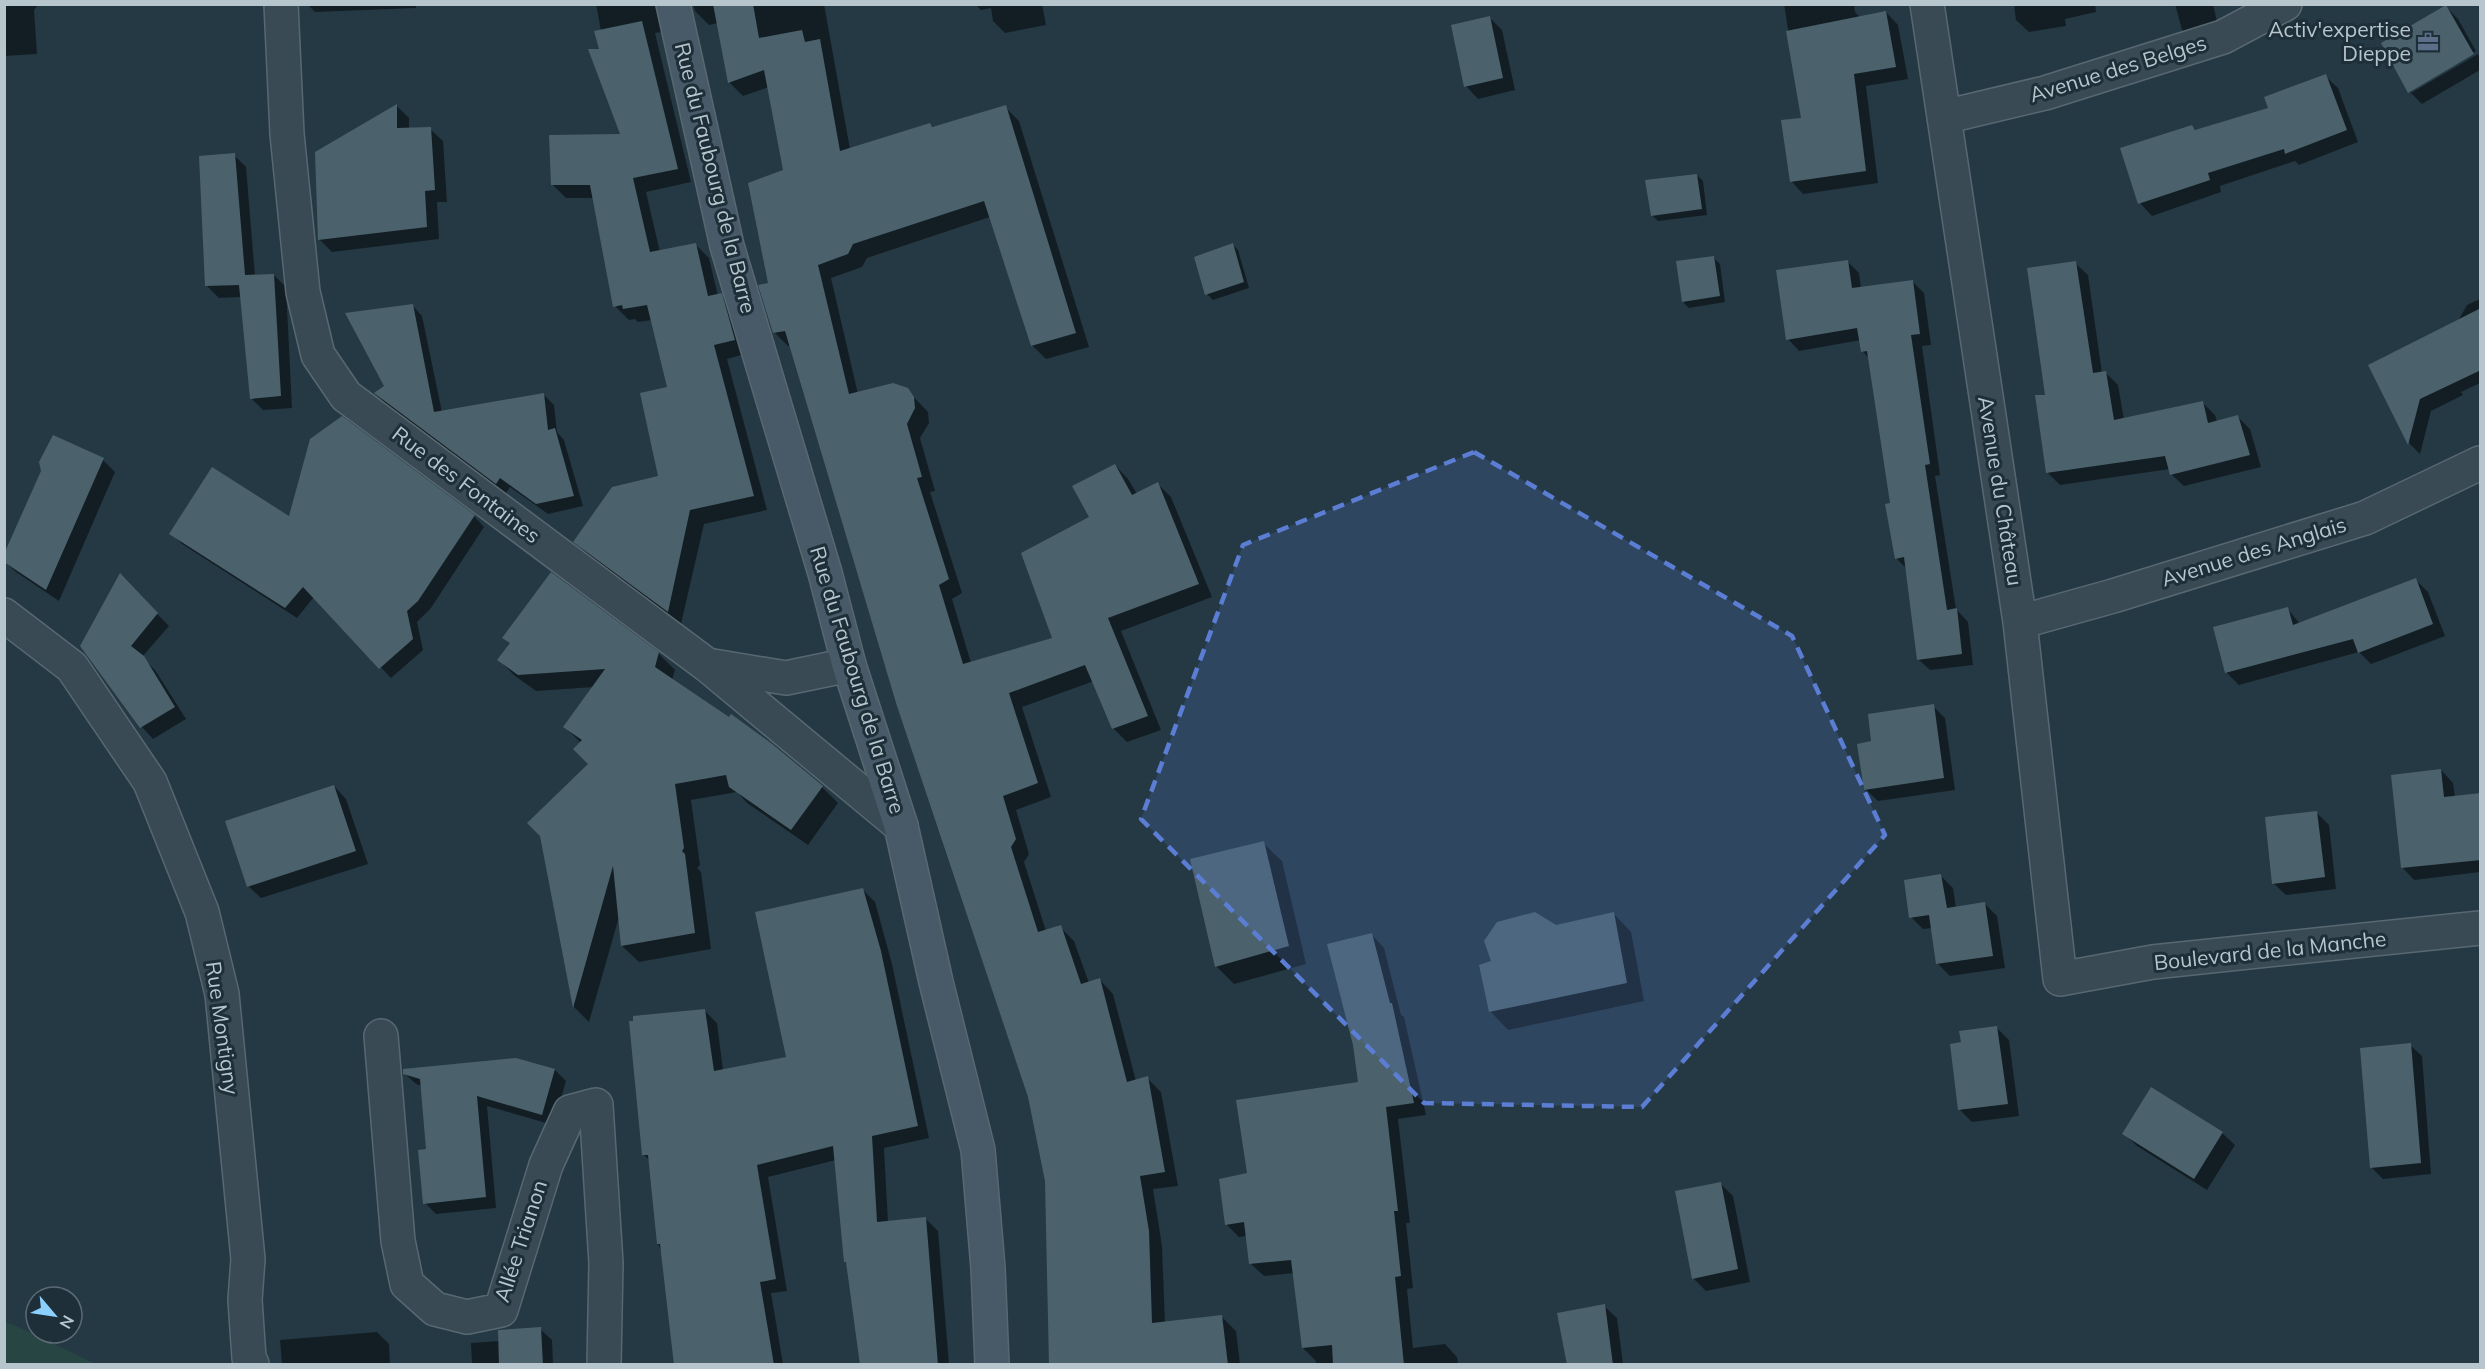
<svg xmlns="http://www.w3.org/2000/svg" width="2485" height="1369" font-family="Mulish,sans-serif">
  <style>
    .green { fill: #274542 }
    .shadow { fill: #0007 }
    .building { fill: #4b626c }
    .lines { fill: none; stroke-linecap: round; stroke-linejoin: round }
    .street-casing { stroke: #586871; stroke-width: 36 }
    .secondary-casing { stroke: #586871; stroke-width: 36 }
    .street { stroke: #3a4a54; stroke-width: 33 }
    .secondary { stroke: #485a67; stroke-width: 33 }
    .marked { fill: #5b7ed4; fill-opacity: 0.2; stroke: #5b7ed4; stroke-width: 4.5; stroke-dasharray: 12 8; stroke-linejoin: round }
    .labels { text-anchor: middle; stroke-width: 6; stroke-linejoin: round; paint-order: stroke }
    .poi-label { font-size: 21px; fill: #b7c5cd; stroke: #1e2f39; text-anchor: end }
    .street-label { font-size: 21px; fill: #b7c5cd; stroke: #1e2f39 }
  </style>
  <rect width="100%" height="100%" fill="#253944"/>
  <path class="green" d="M5,1322L14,1325L96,1364H5Z"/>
  <path class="shadow" d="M4,4H39L34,10L37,54L4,56Z
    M307,4H416V8L315,12Z
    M596,4H674L670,31L655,33L691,182L646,192L660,252L695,244L709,258L718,296L721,295L735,309L748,353L727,359L767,510L704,524L681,624L588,555L575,541L659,478L668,388L652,320L638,322L635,319L629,320L615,306L594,198H566L552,184L623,136L601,50V31Z
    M693,4H824L850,149L1005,107L1019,121L1089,347L1046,359L1032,345L990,217L867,258L862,267L831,278L858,394L907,390L928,412L929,423L920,438L935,491L930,492L962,593L952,599L971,663L1054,639L1091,517L1115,465L1128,479L1137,494L1157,483L1171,497L1212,597L1121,631L1161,730L1127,742L1113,728L1094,681L1022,707L1051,797L1016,810L1029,854L1024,862L1046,931L1060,927L1074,941L1089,983L1100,980L1113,994L1136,1081L1147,1078L1161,1092L1178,1186L1153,1189L1162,1246L1165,1323L1222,1317L1236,1331L1240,1364H1050L1046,1181L1029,1097L791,346H788L774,332L770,284L784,171L769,87L743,96L730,83L718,23L709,25L695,11Z
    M975,4H1042L1046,25L1005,33L993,21L991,8L981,10Z
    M1784,4H1854L1855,12L1860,17L1886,12L1898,25L1908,79L1866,86L1878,183L1803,194L1791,181L1802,119Z
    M2014,4H2095L2096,12L2065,19L2066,26L2029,32L2016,20Z
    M2175,4H2213L2218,26L2188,36L2182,30Z
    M2446,7L2458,19L2476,51L2411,89V93L2478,54L2480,59V70L2422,104L2410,92L2383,43Z
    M1490,18L1502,30L1515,90L1478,99L1466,86Z
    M2325,76L2338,88L2358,142L2299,165L2295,161L2220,186L2221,192L2152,216L2140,203L2192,126L2197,131L2270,109Z
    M397,106L409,118V129H430L443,141L447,202H437L439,239L332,252L319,239Z
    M234,155L246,167L255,276L274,275L286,287L292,408L263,410L251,398L241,297L219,298L207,286Z
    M1697,175L1703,181L1707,215L1658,221L1652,215Z
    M1232,244L1238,250L1249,288L1213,300L1207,294L1195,258Z
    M1714,258L1720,264L1725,302L1689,308L1683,302Z
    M1847,261L1859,273L1861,288L1912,281L1924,293L1931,345L1922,346L1940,475L1935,476L1956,609L1968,622L1973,665L1930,670L1918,659L1907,569L1896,558L1892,505L1870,359L1862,351L1861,340L1799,351L1788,339Z
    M2075,263L2088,275L2102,373H2106L2118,385L2124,420L2203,403L2215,415L2217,422L2238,417L2250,429L2261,467L2184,486L2171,474L2170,469L2060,485L2048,473L2046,397Z
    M2480,299V383L2461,392L2463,395L2431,411L2420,454L2410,444L2370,365L2458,321L2467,305Z
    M413,306L422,316L442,412L544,395L554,405L557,432L564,440L583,506L548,514L510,487L506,493L385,403L376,393L386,386Z
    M103,460L115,472L59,601L16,572L4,561L42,471Z
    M474,516L484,527L431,608L417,622L423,650L391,678L314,597L297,618L182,544L171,533L290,518Z
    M120,576L169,626L142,657L155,670L186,719L153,739L142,727L82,645Z
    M2416,580L2428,592L2445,636L2371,664L2359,652L2239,685L2227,673L2215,628L2287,608L2300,624Z
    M504,637L658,653L675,670L672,680L822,787L838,803L808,845L747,803L737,792L691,800L700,865L697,868L701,872L711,949L639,962L622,946L619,917L589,1022L574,1007L542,836L590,764L581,743L565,727L594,687L536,691L515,676L499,660L511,644Z
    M1933,706L1945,718L1955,790L1878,801L1865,789L1873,742Z
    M2441,770L2453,783L2455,797L2480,794V872L2414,880L2402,867Z
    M334,786L346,799L368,864L261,898L248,886Z
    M2316,812L2329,825L2336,889L2286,895L2273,883Z
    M1263,843L1282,861L1306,964L1234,984L1216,966Z
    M1941,876L1953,888L1956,908L1985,904L1997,916L2005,968L1950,976L1938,964L1933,928L1923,929L1911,917Z
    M863,890L875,902L892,964L929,1138L884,1148L888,1222L926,1219L938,1231L949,1364H856L861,1363L848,1264L845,1262L836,1160L768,1177L787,1291L771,1293L783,1364H714L658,1244L650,1161L643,1154L705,1011L717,1023L723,1070L788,1058Z
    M1613,913L1631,932L1644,1001L1508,1030L1490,1011L1493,962L1555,927Z
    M1372,935L1384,948L1401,1015L1404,1017L1426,1115L1398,1119L1410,1223H1406L1413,1288L1407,1289L1413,1348L1445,1344L1457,1357L1458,1364H1316V1361L1303,1348L1294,1273L1264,1276L1251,1264L1247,1236L1239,1237L1226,1224L1248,1174L1359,1084Z
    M1997,1028L2009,1040L2019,1116L1972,1122L1960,1110L1963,1044Z
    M2410,1045L2422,1056L2431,1174L2383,1179L2372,1168Z
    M555,1070L566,1081L553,1125L487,1106L496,1208L436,1214L425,1203L428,1150L422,1086L416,1084L404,1073Z
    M2222,1133L2235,1145L2207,1190L2137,1146L2124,1134Z
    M1720,1183L1733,1196L1750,1282L1706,1291L1693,1278Z
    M1604,1306L1617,1318L1623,1364H1568Z
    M540,1329L552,1340L553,1364H472L471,1343L500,1341Z
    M377,1332L389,1344L390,1364H282L280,1340Z"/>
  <path class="building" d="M713,4H753L759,38L802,30L805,42L820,39L840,151L930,123L932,127L1006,105L1076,333L1031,346L984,201L853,244L848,254L818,265L849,394L893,383L908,388L914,397L915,408L907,424L922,477L917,478L949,579L939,585L963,664L1052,638L1021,553L1089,517L1072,486L1115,464L1132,495L1158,482L1199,584L1108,618L1148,716L1112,729L1085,665L1009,693L1038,783L1003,796L1016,839L1011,847L1038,932L1061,925L1081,984L1100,978L1127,1082L1148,1076L1165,1172L1140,1176L1149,1231L1152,1323L1222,1315L1228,1365H1049L1045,1181L1028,1097L897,706L785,331L773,333L758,285L768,283L748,183L783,170L764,70L728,83Z
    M2446,5L2474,54L2408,93L2381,43Z
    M1886,11L1896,67L1854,74L1866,171L1790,182L1781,120L1801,118L1786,31Z
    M1490,16L1503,78L1464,87L1451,25Z
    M642,21L678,169L633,178L650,252L696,243L708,296L722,293L735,340L714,345L754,496L690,510L668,612L573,542L612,487L658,476L640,393L667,387L647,305L623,309L622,305L613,307L590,185H551L549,135L620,134L588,49H599L594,31Z
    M2326,74L2347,130L2285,154L2284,149L2208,173L2210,180L2138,204L2120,148L2192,125L2195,130L2268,108L2264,97Z
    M397,104V128L431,127L435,190L425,191L427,227L318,240L315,152Z
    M235,153L245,275L274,274L281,396L250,399L239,285L205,286L199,156Z
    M1697,174L1702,209L1651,216L1645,180Z
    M1233,243L1244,282L1205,295L1194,257Z
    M1714,256L1720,296L1682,302L1676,261Z
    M1848,260L1852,288L1913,280L1920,334L1911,335L1930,464L1925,465L1947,610L1957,608L1962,654L1917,660L1904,557L1895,559L1885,504L1890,503L1867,351L1861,352L1857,328L1786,340L1776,270Z
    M2076,261L2093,373L2106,371L2114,420L2203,401L2208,423L2238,415L2250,455L2170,475L2165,456L2046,473L2035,395H2045L2027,268Z
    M413,304L434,412L544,393L548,430L555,428L574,496L536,504L500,478L496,484L374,393L384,386L345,313Z
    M2481,308V370L2420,399L2408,445L2368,365Z
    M342,416L475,515L418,601L407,611L413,639L379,669L303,587L285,608L169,534L212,467L289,516L310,439Z
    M53,435L104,458L46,590L4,562V554L41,471L39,462Z
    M551,572L659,652L655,667L729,717L731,714L771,743L823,786L791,830L729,787L726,775L675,784L684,848L682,851L685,854L695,933L621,946L613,866L573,1008L540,836L527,823L588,764L573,749L582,740L563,727L605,669L518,675L497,660L510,643L502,638Z
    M120,573L158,613L131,646L144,656L175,707L140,728L80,646Z
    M2416,578L2433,624L2358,653L2353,639L2225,673L2213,627L2288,607L2293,625Z
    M1934,704L1944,778L1864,790L1857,744L1871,741L1868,714Z
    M2441,769L2444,797L2481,793V860L2401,868L2391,775Z
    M334,785L356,851L247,887L225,821Z
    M2317,811L2325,877L2272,884L2265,817Z
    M1264,841L1289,946L1215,967L1190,859Z
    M1941,874L1947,908L1985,902L1993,956L1936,964L1929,915L1909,918L1904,880Z
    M863,888L881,951L918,1126L872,1136L877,1222L926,1217L938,1365H860L846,1262H844L833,1146L757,1165L776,1279L760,1282L774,1365H674L660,1244H657L648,1155H642L629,1021H633V1016L705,1009L714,1071L786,1057L755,912Z
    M1535,912L1556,925L1614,912L1627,983L1489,1012L1479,965L1491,961L1484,941L1497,922Z
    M1372,933L1390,1003H1392L1414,1103L1386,1107L1398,1211H1394L1401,1276L1395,1277L1404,1365H1333L1332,1345L1302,1348L1291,1260L1249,1264L1244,1222L1225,1225L1219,1179L1247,1173L1236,1100L1358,1082L1353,1045L1327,944Z
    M1997,1026L2008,1104L1958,1110L1950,1044L1961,1042L1959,1031Z
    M2411,1043L2421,1163L2370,1168L2360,1048Z
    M516,1058L555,1069L542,1115L477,1096L486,1197L423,1204L418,1150L426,1149L420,1079L403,1074V1069Z
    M2151,1087L2223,1132L2194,1179L2122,1134Z
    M1721,1182L1738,1269L1692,1279L1675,1191Z
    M1605,1304L1613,1365H1567L1557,1313Z
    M541,1327L543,1365H499L498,1330Z"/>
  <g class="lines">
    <defs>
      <path id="street" d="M281,4L287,134L303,292L318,355L346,396L707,665L901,826
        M1927,4L2020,622L2060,979L2153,962L2480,928
        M1944,117L2045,93L2223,37L2285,4
        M4,615L72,667L150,782L202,912L222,994L248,1259L245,1300L249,1358L252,1364
        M2020,622L2113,596L2365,518L2480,463
        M707,665L786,678L849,665
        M381,1036L398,1241L407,1284L435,1309L467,1317L501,1310L546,1165L570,1112L596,1105L606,1263L604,1364"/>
      <path id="secondary" d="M673,4L727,246L825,573L849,665L901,826L936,982L978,1150L988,1268L992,1364"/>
    </defs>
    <use href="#street" class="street-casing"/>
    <use href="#secondary" class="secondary-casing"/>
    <use href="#street" class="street"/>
    <use href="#secondary" class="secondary"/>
  </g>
  <path class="marked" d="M1474,452L1792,636L1885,835L1642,1107L1424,1103L1141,819L1243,545Z"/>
  <defs>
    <symbol id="office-bare" viewBox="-9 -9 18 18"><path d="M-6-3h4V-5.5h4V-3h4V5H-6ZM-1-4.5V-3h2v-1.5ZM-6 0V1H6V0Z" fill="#5c6f8a" stroke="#1e2f39" stroke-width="2.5" paint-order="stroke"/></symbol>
  </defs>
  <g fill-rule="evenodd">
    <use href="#office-bare" x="2413" y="27" width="30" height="30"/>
  </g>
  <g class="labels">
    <g class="poi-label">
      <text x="2411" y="37">Activ'expertise<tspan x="2411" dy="24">Dieppe</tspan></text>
    </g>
    <g class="street-label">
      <text transform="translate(2118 69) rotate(-17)" y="7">Avenue des Belges</text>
      <text transform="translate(715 178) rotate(76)" y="7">Rue du Faubourg de la Barre</text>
      <text transform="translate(466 485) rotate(37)" y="7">Rue des Fontaines</text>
      <text transform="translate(2000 491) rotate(81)" y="7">Avenue du Château</text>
      <text transform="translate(2254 552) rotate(-17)" y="7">Avenue des Anglais</text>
      <text transform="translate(857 680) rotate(73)" y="7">Rue du Faubourg de la Barre</text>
      <text transform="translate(2270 951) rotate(-6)" y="7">Boulevard de la Manche</text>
      <text transform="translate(222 1028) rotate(82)" y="7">Rue Montigny</text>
      <text transform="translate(521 1241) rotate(-72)" y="7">Allée Trianon</text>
    </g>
  </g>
  <rect width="2485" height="1369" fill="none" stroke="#b7c5cd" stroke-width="12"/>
  <g transform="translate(54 1315) rotate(119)"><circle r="28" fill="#1e2f39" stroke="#5b6b74" stroke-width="1.5"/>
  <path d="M0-4.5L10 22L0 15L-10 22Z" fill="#8cd1fe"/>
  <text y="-9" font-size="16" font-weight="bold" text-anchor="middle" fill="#b7c5cd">N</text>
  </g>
</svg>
